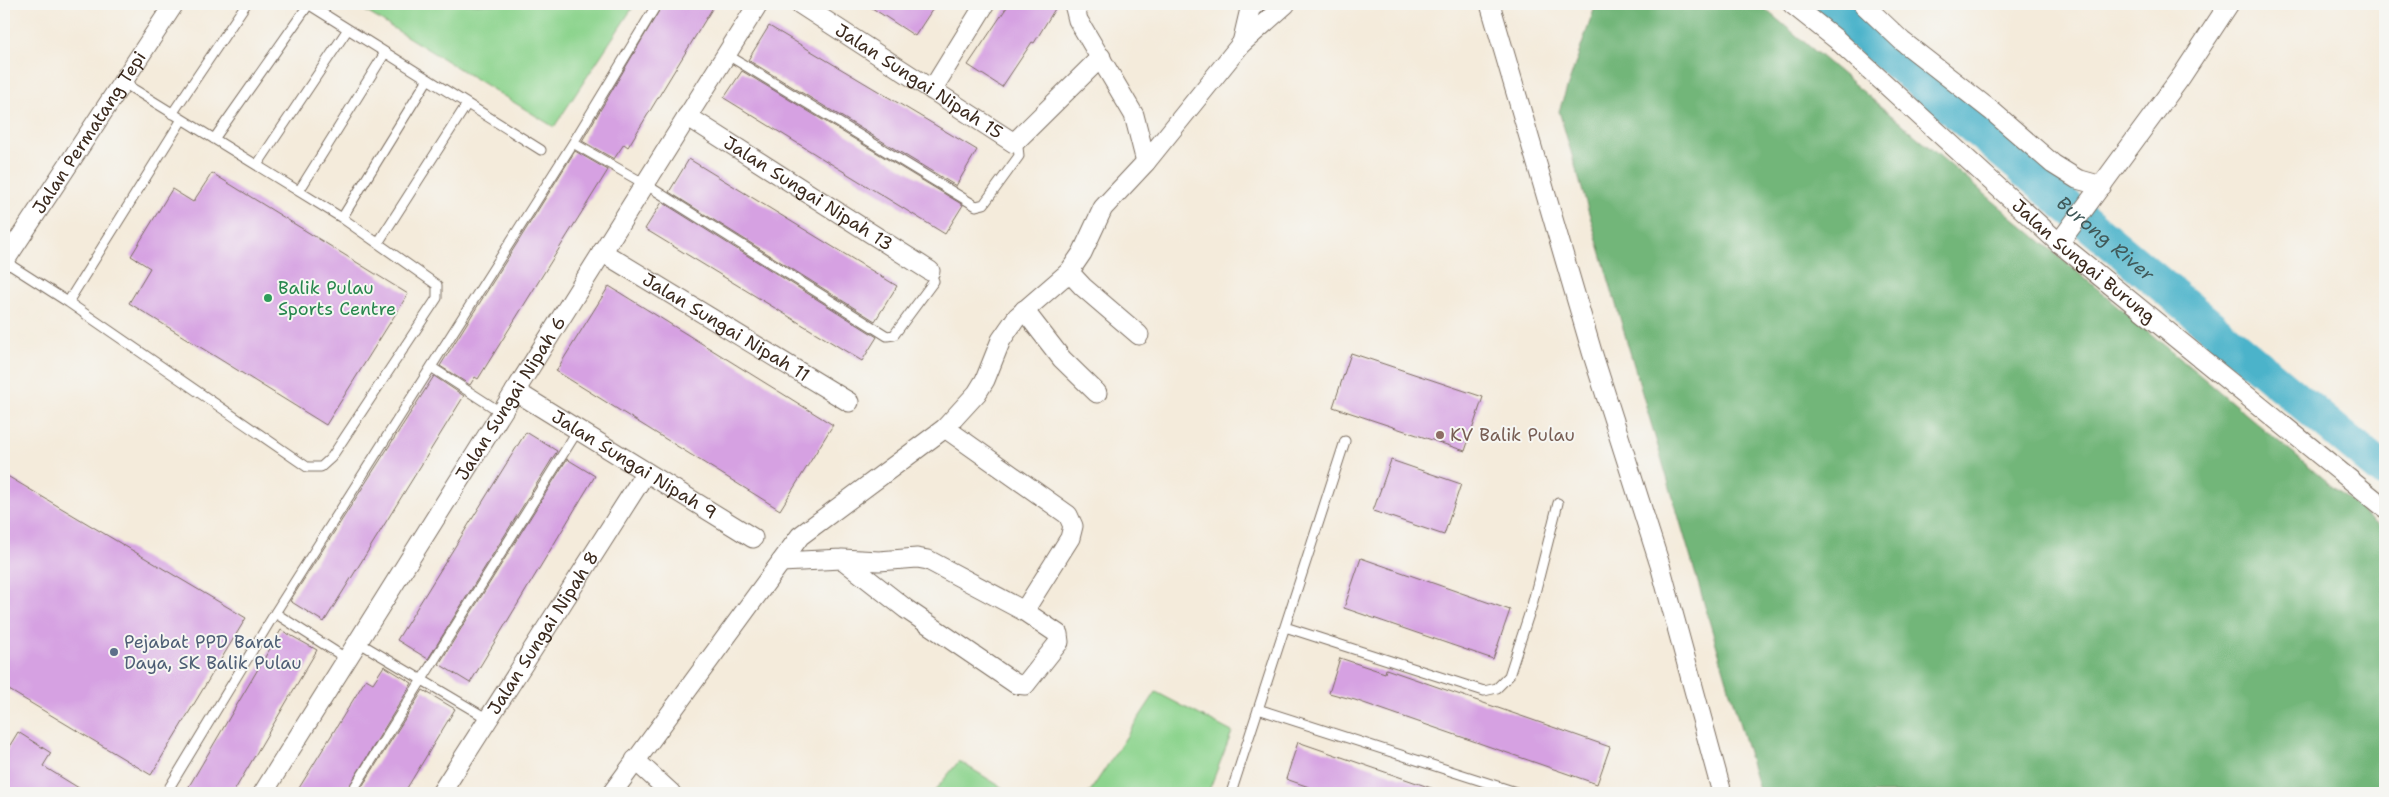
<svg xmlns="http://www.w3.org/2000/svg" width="2389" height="797" font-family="'Shantell Sans',sans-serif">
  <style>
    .green { fill: #8dd48e; stroke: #647f56 }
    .forest { fill: #72b679; stroke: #56704c }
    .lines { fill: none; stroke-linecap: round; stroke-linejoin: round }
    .river { stroke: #4cb3ca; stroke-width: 34 }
    .building { fill: #d6a1e2 }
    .service-casing { stroke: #7c6e60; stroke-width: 11 }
    .minor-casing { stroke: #7c6e60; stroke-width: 21 }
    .service { stroke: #fff; stroke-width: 9 }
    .minor { stroke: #fff; stroke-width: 19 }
    .leisure-dot { fill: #2e9e5b; stroke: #f6f6f2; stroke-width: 2 }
    .education-dot { fill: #8d6e63; stroke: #f6f6f2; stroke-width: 2 }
    .service-dot { fill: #5c6f8a; stroke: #f6f6f2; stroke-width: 2 }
    .labels { text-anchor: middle; stroke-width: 4; stroke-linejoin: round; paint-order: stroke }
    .street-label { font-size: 18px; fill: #3b2a1e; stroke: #f6f6f2 }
    .leisure-label { font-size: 18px; fill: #27864d; stroke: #f6f6f2; text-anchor: start }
    .education-label { font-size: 18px; fill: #785e54; stroke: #f6f6f2; text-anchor: start }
    .service-label { font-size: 18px; fill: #4e5e75; stroke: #f6f6f2; text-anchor: start }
    .water-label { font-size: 19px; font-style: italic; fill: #415a5a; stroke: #f6f6f2 }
  </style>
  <rect width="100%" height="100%" fill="#f6f6f2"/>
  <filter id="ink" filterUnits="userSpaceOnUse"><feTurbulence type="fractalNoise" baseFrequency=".02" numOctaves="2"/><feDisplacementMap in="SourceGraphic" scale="10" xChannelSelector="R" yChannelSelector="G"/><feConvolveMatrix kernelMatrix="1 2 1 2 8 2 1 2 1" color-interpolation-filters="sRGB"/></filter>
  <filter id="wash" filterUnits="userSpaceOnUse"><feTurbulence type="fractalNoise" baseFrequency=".0096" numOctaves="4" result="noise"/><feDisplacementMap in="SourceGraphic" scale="20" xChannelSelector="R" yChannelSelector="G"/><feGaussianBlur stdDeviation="1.12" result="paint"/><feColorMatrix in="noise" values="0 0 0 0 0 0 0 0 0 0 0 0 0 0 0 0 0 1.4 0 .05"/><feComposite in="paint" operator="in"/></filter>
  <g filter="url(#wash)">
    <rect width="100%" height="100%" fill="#f4ebdb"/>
    <path class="green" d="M354,4H635L554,127Z
      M1156,692L1232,732L1208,793H1089Z
      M959,761L1011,793H933Z"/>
    <path class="forest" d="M1596,4H1759L2385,531V793H1760L1559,111Z"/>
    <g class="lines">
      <path class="river" id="s1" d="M1826,4L2385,472"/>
    </g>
    <g id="blocks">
      <path class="building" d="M663,4H715L628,147L624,144L614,159L582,141Z
        M866,4H936L915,36Z
        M1009,4H1058L1034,43L1032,42L1002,87L968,65Z
        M769,26L977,150L956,186L748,60Z
        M742,71L963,205L945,234L724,98Z
        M575,151L608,170L478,379L475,377L470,385L440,366Z
        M689,159L897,286L875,321L669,192Z
        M212,173L408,294L326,425L129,303L150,268L131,256L172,189L193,202Z
        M662,202L877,337L862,361L645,229Z
        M609,286L833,425L780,510L556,371Z
        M1351,353L1483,397L1465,451L1333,407Z
        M434,376L464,396L324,622L290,601Z
        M526,432L557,451L428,659L397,640Z
        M567,459L595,476L470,683L439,664Z
        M1391,460L1461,484L1444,535L1373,511Z
        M4,474L246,618L151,775L4,687Z
        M1361,558L1510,610L1493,659L1344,608Z
        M281,630L317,650L233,793H185Z
        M1340,658L1385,673L1386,669L1610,747L1597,784L1355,700L1329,693Z
        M384,666L412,683L345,793H296L366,679L373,683Z
        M423,690L455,709L404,793H358Z
        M18,732L51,753L43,766L87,793H4V755Z
        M1298,742L1440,791V793H1326L1286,779Z"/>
    </g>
  </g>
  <g filter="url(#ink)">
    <use href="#blocks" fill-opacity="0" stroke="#7c6e60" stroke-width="1"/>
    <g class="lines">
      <defs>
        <path id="service" d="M308,4L541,150
          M726,54L976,206L984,204L1019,156L1018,147L1014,143
          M172,114L246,4
          M214,139L309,4
          M573,143L645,184L887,336L894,335L934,281L930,271
          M257,165L348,29
          M299,191L385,53
          M342,218L428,79
          M378,243L467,104
          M4,261L68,302L307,467H321L331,458L437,298V285L342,218L122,82
          M68,302L181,121
          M431,367L502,413
          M275,613L573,143L657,4
          M1285,627L1484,691L1497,688L1509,676L1532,605L1558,503
          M358,642L488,719
          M1258,709L1519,793
          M166,793L275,613L347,659
          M351,793L578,430
          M1231,793L1345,441"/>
        <g id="minor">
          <path id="s2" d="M800,4L1014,143L1101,57"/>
          <path d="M1074,4L1078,20L1134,115L1146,162"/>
          <path d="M1490,4L1592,352L1660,565L1722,793"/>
          <path id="s3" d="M1792,4L1836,39L2059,243L2385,508"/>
          <path d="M1863,4L1902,41L1993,112L2053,164L2077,179L2102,186"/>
          <path d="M1242,43L1250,9L1255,4"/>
          <path d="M932,90L985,4"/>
          <path id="s4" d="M687,116L930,271"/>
          <path d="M2059,243L2181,77L2229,4"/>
          <path id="s5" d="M602,252L849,402"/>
          <path id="s6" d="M4,262L174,4"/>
          <path d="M1069,272L1083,287L1139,335"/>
          <path d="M1024,310L1062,359L1097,393"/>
          <path id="s7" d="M515,391L753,538"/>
          <path d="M945,428L1068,515L1073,526L1070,538L1024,611"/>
          <path d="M781,562L842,559L879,561L917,558L928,560L1024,611L1058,634L1059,642L1025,685L1016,684L906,609L842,559"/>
          <path d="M635,760L671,793"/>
          <path id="s8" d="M263,793L758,4"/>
          <path id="s9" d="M441,793L646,472"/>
          <path d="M612,793L800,536L945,428L977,393L985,380L1001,340L1017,317L1069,272L1082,253L1103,208L1146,162L1241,44L1286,4"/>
        </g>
      </defs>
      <use href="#service" class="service-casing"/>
      <use href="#minor" class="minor-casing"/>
      <use href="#service" class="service"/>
      <use href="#minor" class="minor"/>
    </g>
  </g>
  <circle class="leisure-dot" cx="268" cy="298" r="5"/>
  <circle class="education-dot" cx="1440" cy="435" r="5"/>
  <circle class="service-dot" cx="114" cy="652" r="5"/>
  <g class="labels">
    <g class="street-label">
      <text dy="6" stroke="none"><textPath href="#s2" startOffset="142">Jalan Sungai Nipah 15</textPath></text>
      <text dy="6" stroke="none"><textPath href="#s6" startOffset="155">Jalan Permatang Tepi</textPath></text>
      <text dy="6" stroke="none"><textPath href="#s4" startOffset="144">Jalan Sungai Nipah 13</textPath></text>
      <text dy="6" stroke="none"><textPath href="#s3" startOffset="389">Jalan Sungai Burung</textPath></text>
      <text dy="6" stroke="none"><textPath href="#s5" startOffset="145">Jalan Sungai Nipah 11</textPath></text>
      <text dy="6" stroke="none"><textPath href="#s8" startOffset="466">Jalan Sungai Nipah 6</textPath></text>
      <text dy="6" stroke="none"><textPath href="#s7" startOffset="140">Jalan Sungai Nipah 9</textPath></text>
      <text dy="6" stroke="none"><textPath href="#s9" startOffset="190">Jalan Sungai Nipah 8</textPath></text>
    </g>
    <g class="leisure-label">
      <text x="278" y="294">Balik Pulau<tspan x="278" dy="21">Sports Centre</tspan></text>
    </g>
    <g class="education-label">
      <text x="1450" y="441">KV Balik Pulau</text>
    </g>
    <g class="service-label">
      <text x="124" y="648">Pejabat PPD Barat<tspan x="124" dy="21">Daya, SK Balik Pulau</tspan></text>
    </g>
    <g class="water-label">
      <text dy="7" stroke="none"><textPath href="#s1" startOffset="365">Burong River</textPath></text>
    </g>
  </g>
  <rect width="2389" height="797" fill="none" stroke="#f6f6f2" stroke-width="20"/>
</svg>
